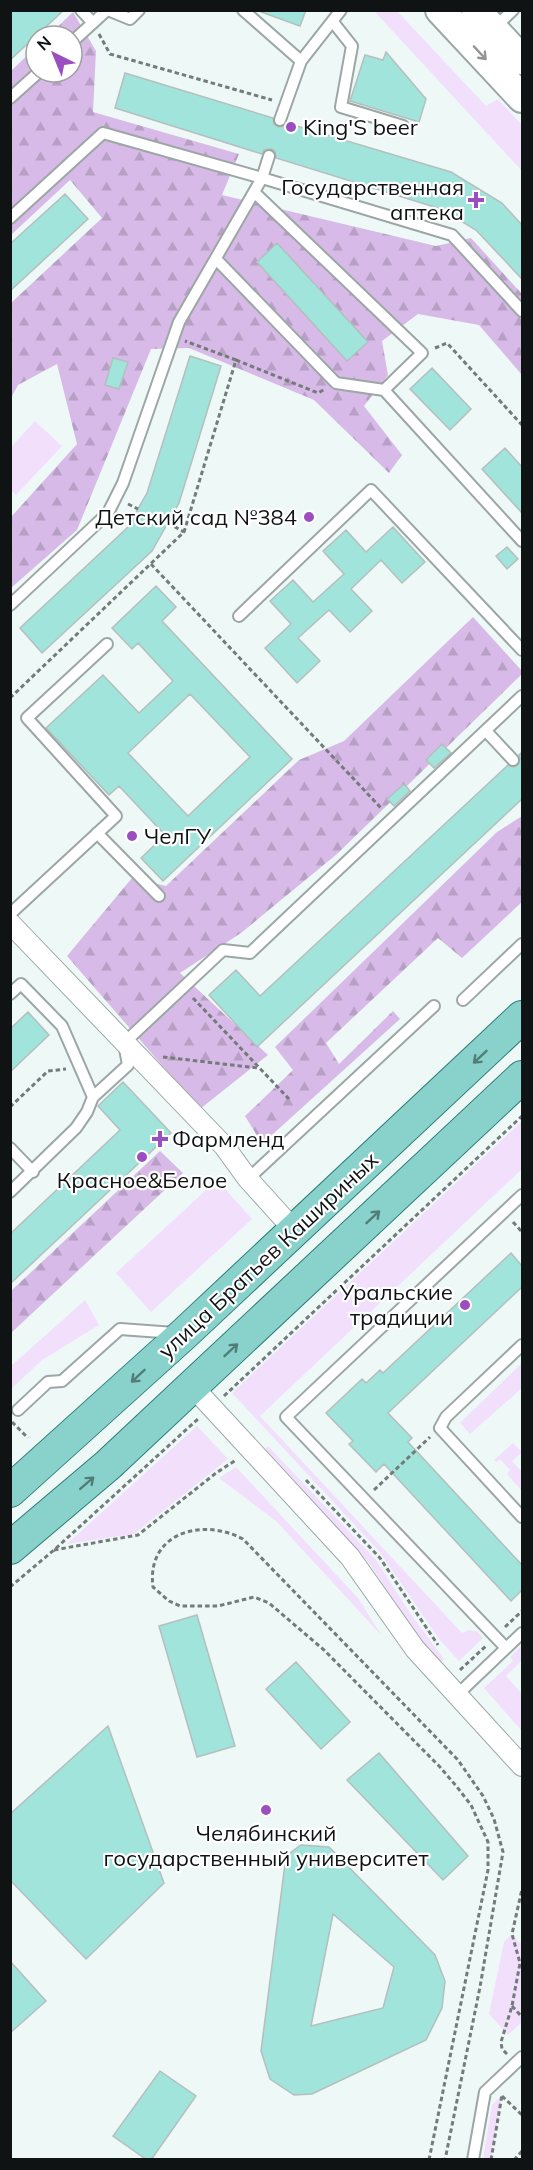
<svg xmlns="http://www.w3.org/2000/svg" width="533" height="2170" font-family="Mulish,sans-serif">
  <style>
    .green { fill: #f1dffc }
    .forest { fill: url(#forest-firs) }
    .building { fill: #a1e4db; stroke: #b4bfbe; stroke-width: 1.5; fill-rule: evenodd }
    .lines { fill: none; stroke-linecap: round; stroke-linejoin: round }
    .service-casing { stroke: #9ca7a5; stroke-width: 14 }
    .minor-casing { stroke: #9ca7a5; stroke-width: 22 }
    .secondary-casing { stroke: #9ca7a5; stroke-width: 32 }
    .primary-casing { stroke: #2b7c74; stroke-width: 34 }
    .path { stroke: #747b7a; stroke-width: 3; stroke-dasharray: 4.5 3; stroke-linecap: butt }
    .service { stroke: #fff; stroke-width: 10 }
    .minor { stroke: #fff; stroke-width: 20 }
    .secondary { stroke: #fff; stroke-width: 28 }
    .primary { stroke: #89d2cb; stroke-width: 32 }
    .oneway { stroke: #939595 }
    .oneway2 { stroke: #527c78 }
    .poi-dot { fill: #9b4ebf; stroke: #fff; stroke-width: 2 }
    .labels { text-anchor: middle; stroke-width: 4.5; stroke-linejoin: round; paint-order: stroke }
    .poi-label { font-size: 22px; fill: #0f1313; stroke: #fff; text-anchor: start }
    .street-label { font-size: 22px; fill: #0f1313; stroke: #fff }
  </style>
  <defs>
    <pattern id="forest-firs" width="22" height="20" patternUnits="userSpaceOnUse" patternTransform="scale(1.5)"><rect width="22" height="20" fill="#d7bae7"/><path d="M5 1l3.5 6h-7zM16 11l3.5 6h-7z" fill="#b79fc5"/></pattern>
  </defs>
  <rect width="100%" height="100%" fill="#eef9f7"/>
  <path class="green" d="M374,11H397L486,106L498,99L522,125V171Z
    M35,421L62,446L16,495L11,490V447Z
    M522,1121V1169L260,1416L462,1633L469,1630L477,1631L483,1638L459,1661L439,1639L379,1551L232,1393Z
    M217,1180L252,1219L151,1312L116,1273Z
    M85,1300L99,1325L42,1360L11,1389V1366Z
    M522,1363V1388L470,1434L460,1423Z
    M197,1426L228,1459L134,1534L67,1544Z
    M513,1443L522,1452L512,1461L522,1472V1491L507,1474L510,1470L500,1459L496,1462L494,1460Z
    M268,1446L376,1560L412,1616L444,1659L440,1664L407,1622L370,1564L263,1451Z
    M236,1467L358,1598L382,1636L276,1521L219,1478Z
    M522,1645V1660L506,1676L522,1694V1731L484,1688L513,1661L510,1657Z
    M512,1934L522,1945V2022L508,2035L489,2014L504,1942Z
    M502,2095L491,2159H483L492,2105Z"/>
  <path class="forest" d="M73,12L96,51L93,112L239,154L222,195L436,246L471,238L522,294V375L479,325L418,314L382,341L388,375L364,406L402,455L389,473L314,400L189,348L151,349L77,530L11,588V517L77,444L57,364L18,385L11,398V303L102,218L70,180L11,235V71L36,47V72H72V36H48Z
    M473,617L522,671V674L337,854L241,933L180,973L268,1055L200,1109L67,956L132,878L166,886L299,760L344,741Z
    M522,816V902L462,958L438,938L326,1043L339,1064L393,1011L400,1019L262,1144L245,1116L293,1070L275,1047L497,832Z
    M160,1151L183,1173L11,1333V1291Z"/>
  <path class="building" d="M10,10H64L10,60Z
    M261,10H306L300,26L261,12Z
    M386,52L426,99L419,122L350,101L365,55L383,60Z
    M125,73L273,118L274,124L278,127L284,126L287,123L451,172L502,203L522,225V279L476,230L441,209L276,158L275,151L271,149L264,150L262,154L115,108Z
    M65,194L88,219L10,291V244Z
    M277,243L368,342L347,361L257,262Z
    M190,356L221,366L179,503L152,551L42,653L20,628L127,528L147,493Z
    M113,358L128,362L119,389L105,385Z
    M432,368L471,409L450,430L410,389Z
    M505,448L522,467V513L482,469Z
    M393,527L425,562L402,583L381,560L351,589L372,611L350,632L329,610L298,638L320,661L297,683L265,648L291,624L270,601L293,580L313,602L344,574L323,551L346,530L366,552Z
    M507,547L518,559L507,569L496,556Z
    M156,586L176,607L162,621L292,759L163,881L141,858L165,835L119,786L109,795L46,728L103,675L139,713L173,681L138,643L132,649L112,628ZM190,694L250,757L188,816L128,753Z
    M442,744L451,753L434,768L426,760Z
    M522,752V799L257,1047L209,995L236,970L260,996L508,765L514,767L518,765L520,759L519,755Z
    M404,784L410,791L394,806L387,799Z
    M28,1012L49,1035L10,1072V1029Z
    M123,1082L171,1133L10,1284V1234L120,1130L98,1106Z
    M511,1253L522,1266V1287L388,1413L412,1438L408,1442L522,1565V1590L511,1601L384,1464L376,1472L349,1444L353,1441L326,1413L362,1379L366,1383L380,1370L383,1373Z
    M197,1615L235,1746L197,1757L159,1626Z
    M296,1662L350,1722L321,1749L266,1689Z
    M108,1726L164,1883L86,1959L10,1880V1814Z
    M379,1753L468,1856L443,1880L347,1780Z
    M301,1845L329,1847L435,1955L445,1981L442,2008L426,2040L312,2094L294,2095L270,2079L261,2051L286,1856ZM333,1914L394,1967L383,2008L311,2026Z
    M10,1961L46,2001L10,2033Z
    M160,2071L196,2096L151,2160H147L113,2136Z"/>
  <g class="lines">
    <defs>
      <path id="service" d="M81,10L93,23
        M108,10L130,19L139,10
        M243,10L301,61L341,10
        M333,22L352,46L341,107L403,126
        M493,29L513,10
        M72,42L107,10
        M10,98L39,72
        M280,120L301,61
        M254,192L422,353L384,390
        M10,218L103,133L262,178L452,235L522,311
        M216,259L336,383L384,390L522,541
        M10,605L108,513L123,483L179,322L262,178L269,156
        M239,616L371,490L522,650
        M486,731L513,760
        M97,833L159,896
        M10,914L116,816L27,718L107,644
        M10,994L21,984L62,1026L93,1097
        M463,1000L522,944
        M10,1148L33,1172
        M248,1179L434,1006
        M10,1192L76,1128L87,1112L93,1097L128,1065L124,1043L223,950L250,953L522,696
        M522,1345L446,1417L440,1428L522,1517
        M18,1410L48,1382L62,1381L120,1329L175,1333
        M506,1648L286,1417L522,1195
        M457,1695L522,1633
        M473,2160L485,2092L522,2057"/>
      <path id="minor" d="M10,923L224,1146L248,1179L294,1230
        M192,1386L350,1557L415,1649L522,1766"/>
      <path id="secondary" d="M440,10L522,98
        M476,10L522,60"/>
      <path id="primary" d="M10,1491L184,1334L522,1017
        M10,1548L108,1465L522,1077"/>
    </defs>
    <use href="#service" class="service-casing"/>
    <use href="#minor" class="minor-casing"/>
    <use href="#secondary" class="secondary-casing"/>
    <use href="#primary" class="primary-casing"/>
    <path class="path" d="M99,34L110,54L272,100
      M435,348L447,343L522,425
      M236,360L318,393L325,389
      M128,504L138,509
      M168,523L184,532
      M151,564L382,809
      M10,698L184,532L236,360L185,341
      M193,998L289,1099
      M163,1057L258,1068
      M10,1107L48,1071L66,1069
      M513,1222L522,1232
      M224,1396L522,1116
      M12,1422L28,1438
      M306,1480L380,1558L438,1645
      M374,1490L430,1437
      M54,1550L138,1535L216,1473L236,1460
      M10,1587L54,1550L199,1418
      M505,1627L522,1611
      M460,1670L487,1645
      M512,2006L522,2017
      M507,2054L502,2049L501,2042L512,2006L520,1963L512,1934L522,1889
      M502,2096L522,2115
      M429,2160L488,1870V1842L471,1805L457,1787L440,1767L324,1650L269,1603L254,1597L218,1606H180L169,1601L153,1587C146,1533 202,1517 243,1539L458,1760L483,1796L494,1819L503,1852L480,1987L445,2160
      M491,2160L502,2095
      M514,2160L522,2151"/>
    <use href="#service" class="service"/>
    <use href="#minor" class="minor"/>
    <use href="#secondary" class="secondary"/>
    <use href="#primary" class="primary"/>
  </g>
  <defs><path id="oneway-shaft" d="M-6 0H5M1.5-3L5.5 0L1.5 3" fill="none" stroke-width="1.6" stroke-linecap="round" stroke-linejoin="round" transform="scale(1.5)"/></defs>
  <use class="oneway" href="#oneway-shaft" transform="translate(480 53) rotate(47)"/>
  <g class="oneway2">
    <use href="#oneway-shaft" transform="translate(480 1057) rotate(137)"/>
    <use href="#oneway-shaft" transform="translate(373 1217) rotate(-43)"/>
    <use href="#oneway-shaft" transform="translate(231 1350) rotate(-43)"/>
    <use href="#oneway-shaft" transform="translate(138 1376) rotate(137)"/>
    <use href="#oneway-shaft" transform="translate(87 1483) rotate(-41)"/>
  </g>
  <g class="poi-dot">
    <circle cx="291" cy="127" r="6"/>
    <path d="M473 191h6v6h6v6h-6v6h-6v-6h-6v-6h6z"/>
    <circle cx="309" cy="517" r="6"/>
    <circle cx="132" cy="836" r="6"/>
    <path d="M157 1130h6v6h6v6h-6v6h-6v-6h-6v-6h6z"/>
    <circle cx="142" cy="1157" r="6"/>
    <circle cx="465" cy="1305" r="6"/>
    <circle cx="266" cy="1810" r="6"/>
  </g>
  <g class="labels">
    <g class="poi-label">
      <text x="303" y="135">King'S beer</text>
      <text x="464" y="195" text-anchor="end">Государственная<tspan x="464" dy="25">аптека</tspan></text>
      <text x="297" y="525" text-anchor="end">Детский сад №384</text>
      <text x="144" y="844">ЧелГУ</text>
      <text x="172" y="1147">Фармленд</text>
      <text x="142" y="1188" text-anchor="middle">Красное&amp;Белое</text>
      <text x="453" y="1300" text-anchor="end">Уральские<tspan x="453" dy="25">традиции</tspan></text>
      <text x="266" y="1841" text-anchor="middle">Челябинский<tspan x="266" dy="25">государственный университет</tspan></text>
    </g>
    <g class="street-label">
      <text transform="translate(268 1255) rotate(-43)" y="8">улица Братьев Кашириных</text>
    </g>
  </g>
  <rect width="533" height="2170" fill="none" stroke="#0f1313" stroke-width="24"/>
  <g transform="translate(54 54) rotate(317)"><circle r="28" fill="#ffffff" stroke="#9fa1a1" stroke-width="1.5"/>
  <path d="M0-4.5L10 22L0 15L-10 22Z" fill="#9b4ebf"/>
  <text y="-9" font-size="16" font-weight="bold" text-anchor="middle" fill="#0f1313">N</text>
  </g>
</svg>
